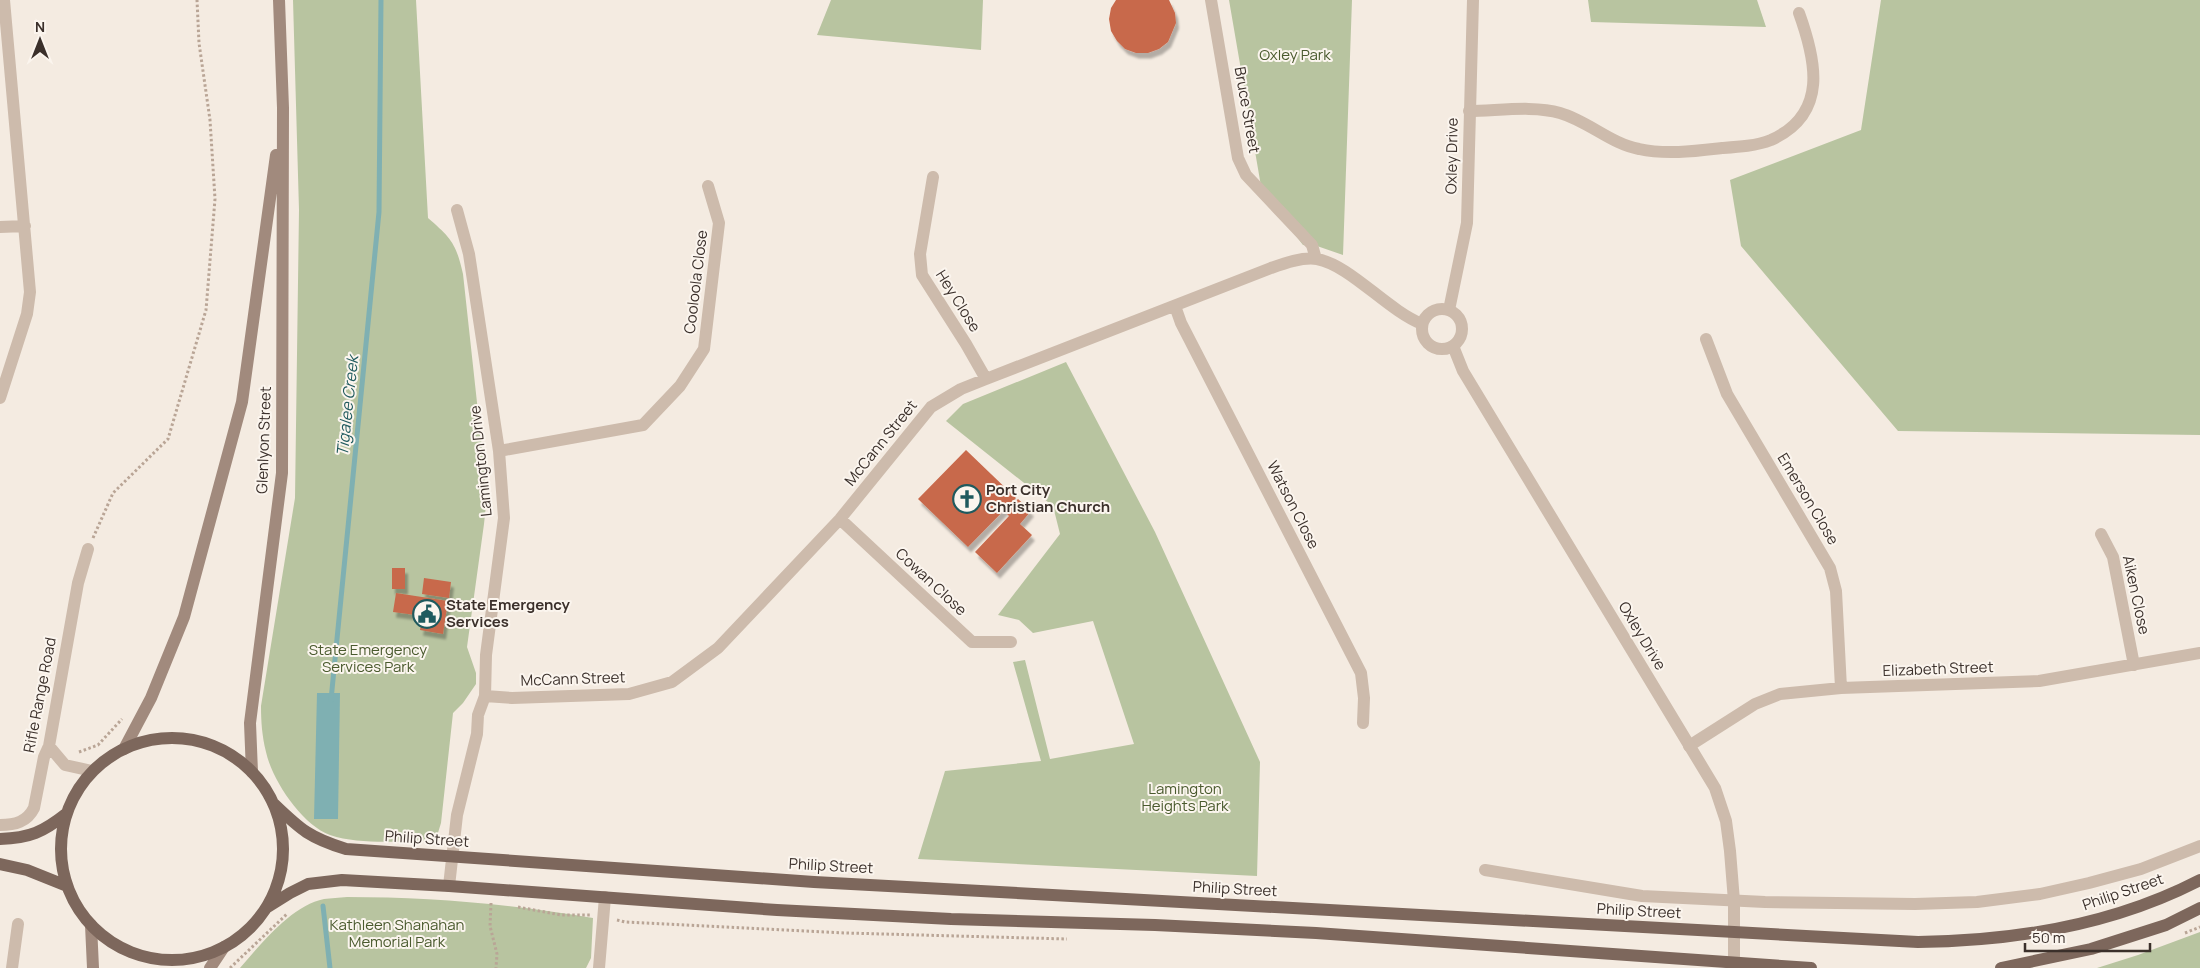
<svg xmlns="http://www.w3.org/2000/svg" width="2200" height="968" font-family="Manrope,sans-serif">
  <style>
    .green { fill: #b8c4a0 }
    .water { fill: #7fb0b2 }
    .lines { fill: none; stroke-linecap: round; stroke-linejoin: round }
    .stream { stroke: #7fb0b2; stroke-width: 5 }
    .building { fill: #c8694b; filter: url(#shadow) }
    .path { stroke: #b9a596; stroke-width: 3; stroke-dasharray: 2.5 2.5; stroke-linecap: butt }
    .minor { stroke: #cdbbac; stroke-width: 12 }
    .tertiary { stroke: #cdbbac; stroke-width: 12 }
    .secondary { stroke: #a18a7d; stroke-width: 12 }
    .primary { stroke: #7d675c; stroke-width: 12 }
    .labels { text-anchor: middle; stroke-width: 4; stroke-linejoin: round; paint-order: stroke }
    .park-label { font-size: 15px; fill: #4a5a2e; stroke: #fbf5ee }
    .street-label { font-size: 15px; fill: #3b302b; stroke: #fbf5ee }
    .poi-label { font-size: 15px; font-weight: bold; fill: #3b302b; stroke: #fbf5ee; text-anchor: start }
    .water-label { font-size: 16px; font-style: italic; fill: #1f5a5e; stroke: #fbf5ee }
  </style>
  <defs>
    <filter id="shadow"><feDropShadow dx="3" dy="5.5" stdDeviation="1" flood-color="#0004"/></filter>
  </defs>
  <rect width="100%" height="100%" fill="#f4ebe1"/>
  <path class="green" d="M293,0H416L428,218C451,238 456,243 463,274L485,476L486,505L484,524L467,647L476,673V684L463,703L453,713L441,823L437,836L430,841C398,841 360,845 330,835C302,825 272,780 266,752C262,736 261,721 261,706L295,498L299,210Z
    M831,0H983L981,50L817,35Z
    M1229,0H1352L1343,255L1317,246L1303,245L1262,192Z
    M1588,0H1757L1766,27L1591,22Z
    M1881,0H2200V435L1898,431L1741,246L1730,180L1861,130Z
    M1066,362L1155,532L1260,762L1257,876L918,859L945,771L1041,761L1013,662L1025,660L1050,759L1134,744L1093,621L1033,633L1019,620L998,615L1060,534L1053,506L946,421L963,404Z
    M347,897C429,897 512,904 593,918L591,958L586,968H240C260,945 292,905 324,899C331,898 339,898 347,897Z
    M2200,932V968H2097L2138,955Z"/>
  <path class="water" d="M317,693H340L338,819H314Z"/>
  <g class="lines">
    <path class="stream" d="M331,700L379,212L381,0
      M323,906L330,968"/>
  </g>
  <path class="building" d="M1116,0H1169L1175,13L1176,23L1168,42L1159,49L1148,53H1136L1125,49L1117,41L1111,31L1109,19L1111,8Z
    M966,450L1016,498L968,547L918,499Z
    M1018,499L1031,511L1020,524L1032,535L997,573L975,552L1009,516L1005,512Z
    M392,568H405V589H392Z
    M424,578L451,582L449,598L422,594Z
    M396,593L448,601L443,634L420,630L423,616L393,612Z"/>
  <g class="lines">
    <path class="path" d="M93,538L113,493L168,439L206,310L215,199L210,120L199,43L197,0
      M79,752L98,745L122,719
      M491,903L490,926L497,954L496,968
      M518,907L561,915H591
      M617,920L625,922L846,933L1067,939
      M2185,933L2200,927
      M230,968L288,913"/>
    <path class="minor" d="M1211,0L1238,158L1246,175L1312,245L1316,259
      M1469,111C1496,111 1534,105 1560,113C1588,121 1611,144 1639,149C1666,155 1696,151 1722,148C1738,147 1756,146 1771,140C1829,114 1816,60 1799,13
      M933,177L920,254L922,275L966,344L986,379
      M0,227L25,226
      M1175,306L1181,323L1361,673L1364,698L1363,723
      M1706,339L1727,394L1830,568L1836,591L1841,688
      M0,398L27,314L30,292L4,0
      M499,451L643,425L680,386L704,349L719,223L708,186
      M840,519L972,642H1011
      M2101,534L2113,557L2134,665
      M485,696L512,698L629,694L672,682L718,648L840,519L931,407L961,389L986,379L1271,268C1285,263 1302,257 1317,259C1350,265 1387,310 1422,324
      M49,746L65,765L92,771
      M1689,746L1755,704L1780,694L1841,688L2039,681L2200,653
      M0,825C15,825 27,822 34,808L44,757L49,746L78,583L88,549
      M1485,870L1642,896L1765,902L1915,904L1977,902L2040,894L2089,883L2141,869L2200,846
      M449,886L457,815L477,734L478,715L485,696L486,655L504,518L499,451L469,254L457,210
      M12,968L18,924
      M599,968L605,897"/>
    <path class="tertiary" d="M1422 329a20 20 0 1 1 40 0a20 20 0 1 1-40 0Z
      M1449,310L1467,223L1473,0
      M1453,346L1463,371L1715,788L1726,821L1730,851L1734,901V964"/>
    <path class="secondary" d="M124,749L151,698L184,617L242,402L276,155
      M252,772L250,723L282,473L283,108L279,0
      M91,925L93,968
      M210,968L224,947"/>
    <path class="primary" d="M61 849a111 111 0 1 1 222 0a111 111 0 1 1-222 0Z
      M274,804C301,830 310,838 346,849L814,882L1918,942C2016,941 2113,925 2200,880
      M0,839C30,838 43,832 66,814
      M0,864L27,870L67,886
      M266,908L290,893L308,884L342,880L449,886L777,910L951,919L1155,925L1316,933L1811,968
      M2001,968L2091,949L2166,925L2200,908"/>
  </g>
  <defs>
    <symbol id="church-ring" viewBox="-11 -11 22 22"><circle r="9.5" fill="#fbf5ee" stroke="#1f5a5e" stroke-width="1.5"/><path d="M-1.2-6h2.4v3.5h3.3v2.4h-3.3V6h-2.4V-.1h-3.3v-2.4h3.3Z" fill="#1f5a5e"/></symbol>
    <symbol id="civic-ring" viewBox="-11 -11 22 22"><circle r="9.5" fill="#fbf5ee" stroke="#1f5a5e" stroke-width="1.5"/><path d="M-.6-6.5H3V-4.5H.6V-3L4-1V1h2V6H-6V1h2V-1L-.6-3ZM-1.2 2.5V6h2.4V2.5Z" fill="#1f5a5e"/></symbol>
  </defs>
  <g fill-rule="evenodd">
    <use href="#church-ring" x="951" y="483" width="32" height="32"/>
    <use href="#civic-ring" x="411" y="598" width="32" height="32"/>
  </g>
  <g class="labels">
    <g class="park-label">
      <text x="1295" y="60">Oxley Park</text>
      <text x="368" y="655">State Emergency<tspan x="368" dy="17">Services Park</tspan></text>
      <text x="1185" y="794">Lamington<tspan x="1185" dy="17">Heights Park</tspan></text>
      <text x="397" y="930">Kathleen Shanahan<tspan x="397" dy="17">Memorial Park</tspan></text>
    </g>
    <g class="street-label">
      <text transform="translate(1247 110) rotate(80)" y="5">Bruce Street</text>
      <text transform="translate(1452 156) rotate(-89)" y="5">Oxley Drive</text>
      <text transform="translate(696 282) rotate(-83)" y="5">Cooloola Close</text>
      <text transform="translate(958 301) rotate(58)" y="5">Hey Close</text>
      <text transform="translate(264 440) rotate(-88)" y="5">Glenlyon Street</text>
      <text transform="translate(881 443) rotate(-51)" y="5">McCann Street</text>
      <text transform="translate(481 461) rotate(-96)" y="5">Lamington Drive</text>
      <text transform="translate(1808 499) rotate(59)" y="5">Emerson Close</text>
      <text transform="translate(1293 505) rotate(63)" y="5">Watson Close</text>
      <text transform="translate(931 582) rotate(43)" y="5">Cowan Close</text>
      <text transform="translate(2136 595) rotate(78)" y="5">Aiken Close</text>
      <text transform="translate(1642 636) rotate(59)" y="5">Oxley Drive</text>
      <text transform="translate(1938 669) rotate(-2)" y="5">Elizabeth Street</text>
      <text transform="translate(573 679) rotate(-2)" y="5">McCann Street</text>
      <text transform="translate(40 695) rotate(-79)" y="5">Rifle Range Road</text>
      <text transform="translate(427 839) rotate(4)" y="5">Philip Street</text>
      <text transform="translate(831 866) rotate(3)" y="5">Philip Street</text>
      <text transform="translate(1235 889) rotate(3)" y="5">Philip Street</text>
      <text transform="translate(2123 892) rotate(-19)" y="5">Philip Street</text>
      <text transform="translate(1639 911) rotate(3)" y="5">Philip Street</text>
    </g>
    <g class="poi-label">
      <text x="986" y="495">Port City<tspan x="986" dy="17">Christian Church</tspan></text>
      <text x="446" y="610">State Emergency<tspan x="446" dy="17">Services</tspan></text>
    </g>
    <g class="water-label">
      <text transform="translate(347 406) rotate(-84)" y="6">Tigalee Creek</text>
    </g>
  </g>
  <g transform="translate(40 40)" stroke="#fbf5ee" stroke-width="4" paint-order="stroke">
  <path d="M0-4L9 19L0 12L-9 19Z" fill="#3b302b"/>
  <text y="-8" font-size="14" font-weight="bold" text-anchor="middle" fill="#3b302b">N</text>
  </g>
  <path d="M2025 943v8h125v-8" fill="none" stroke="#3b302b" stroke-width="2.5"/>
  <text x="2032" y="943" font-size="15" fill="#3b302b" stroke="#fbf5ee" stroke-width="4" paint-order="stroke">50 m</text>
</svg>
